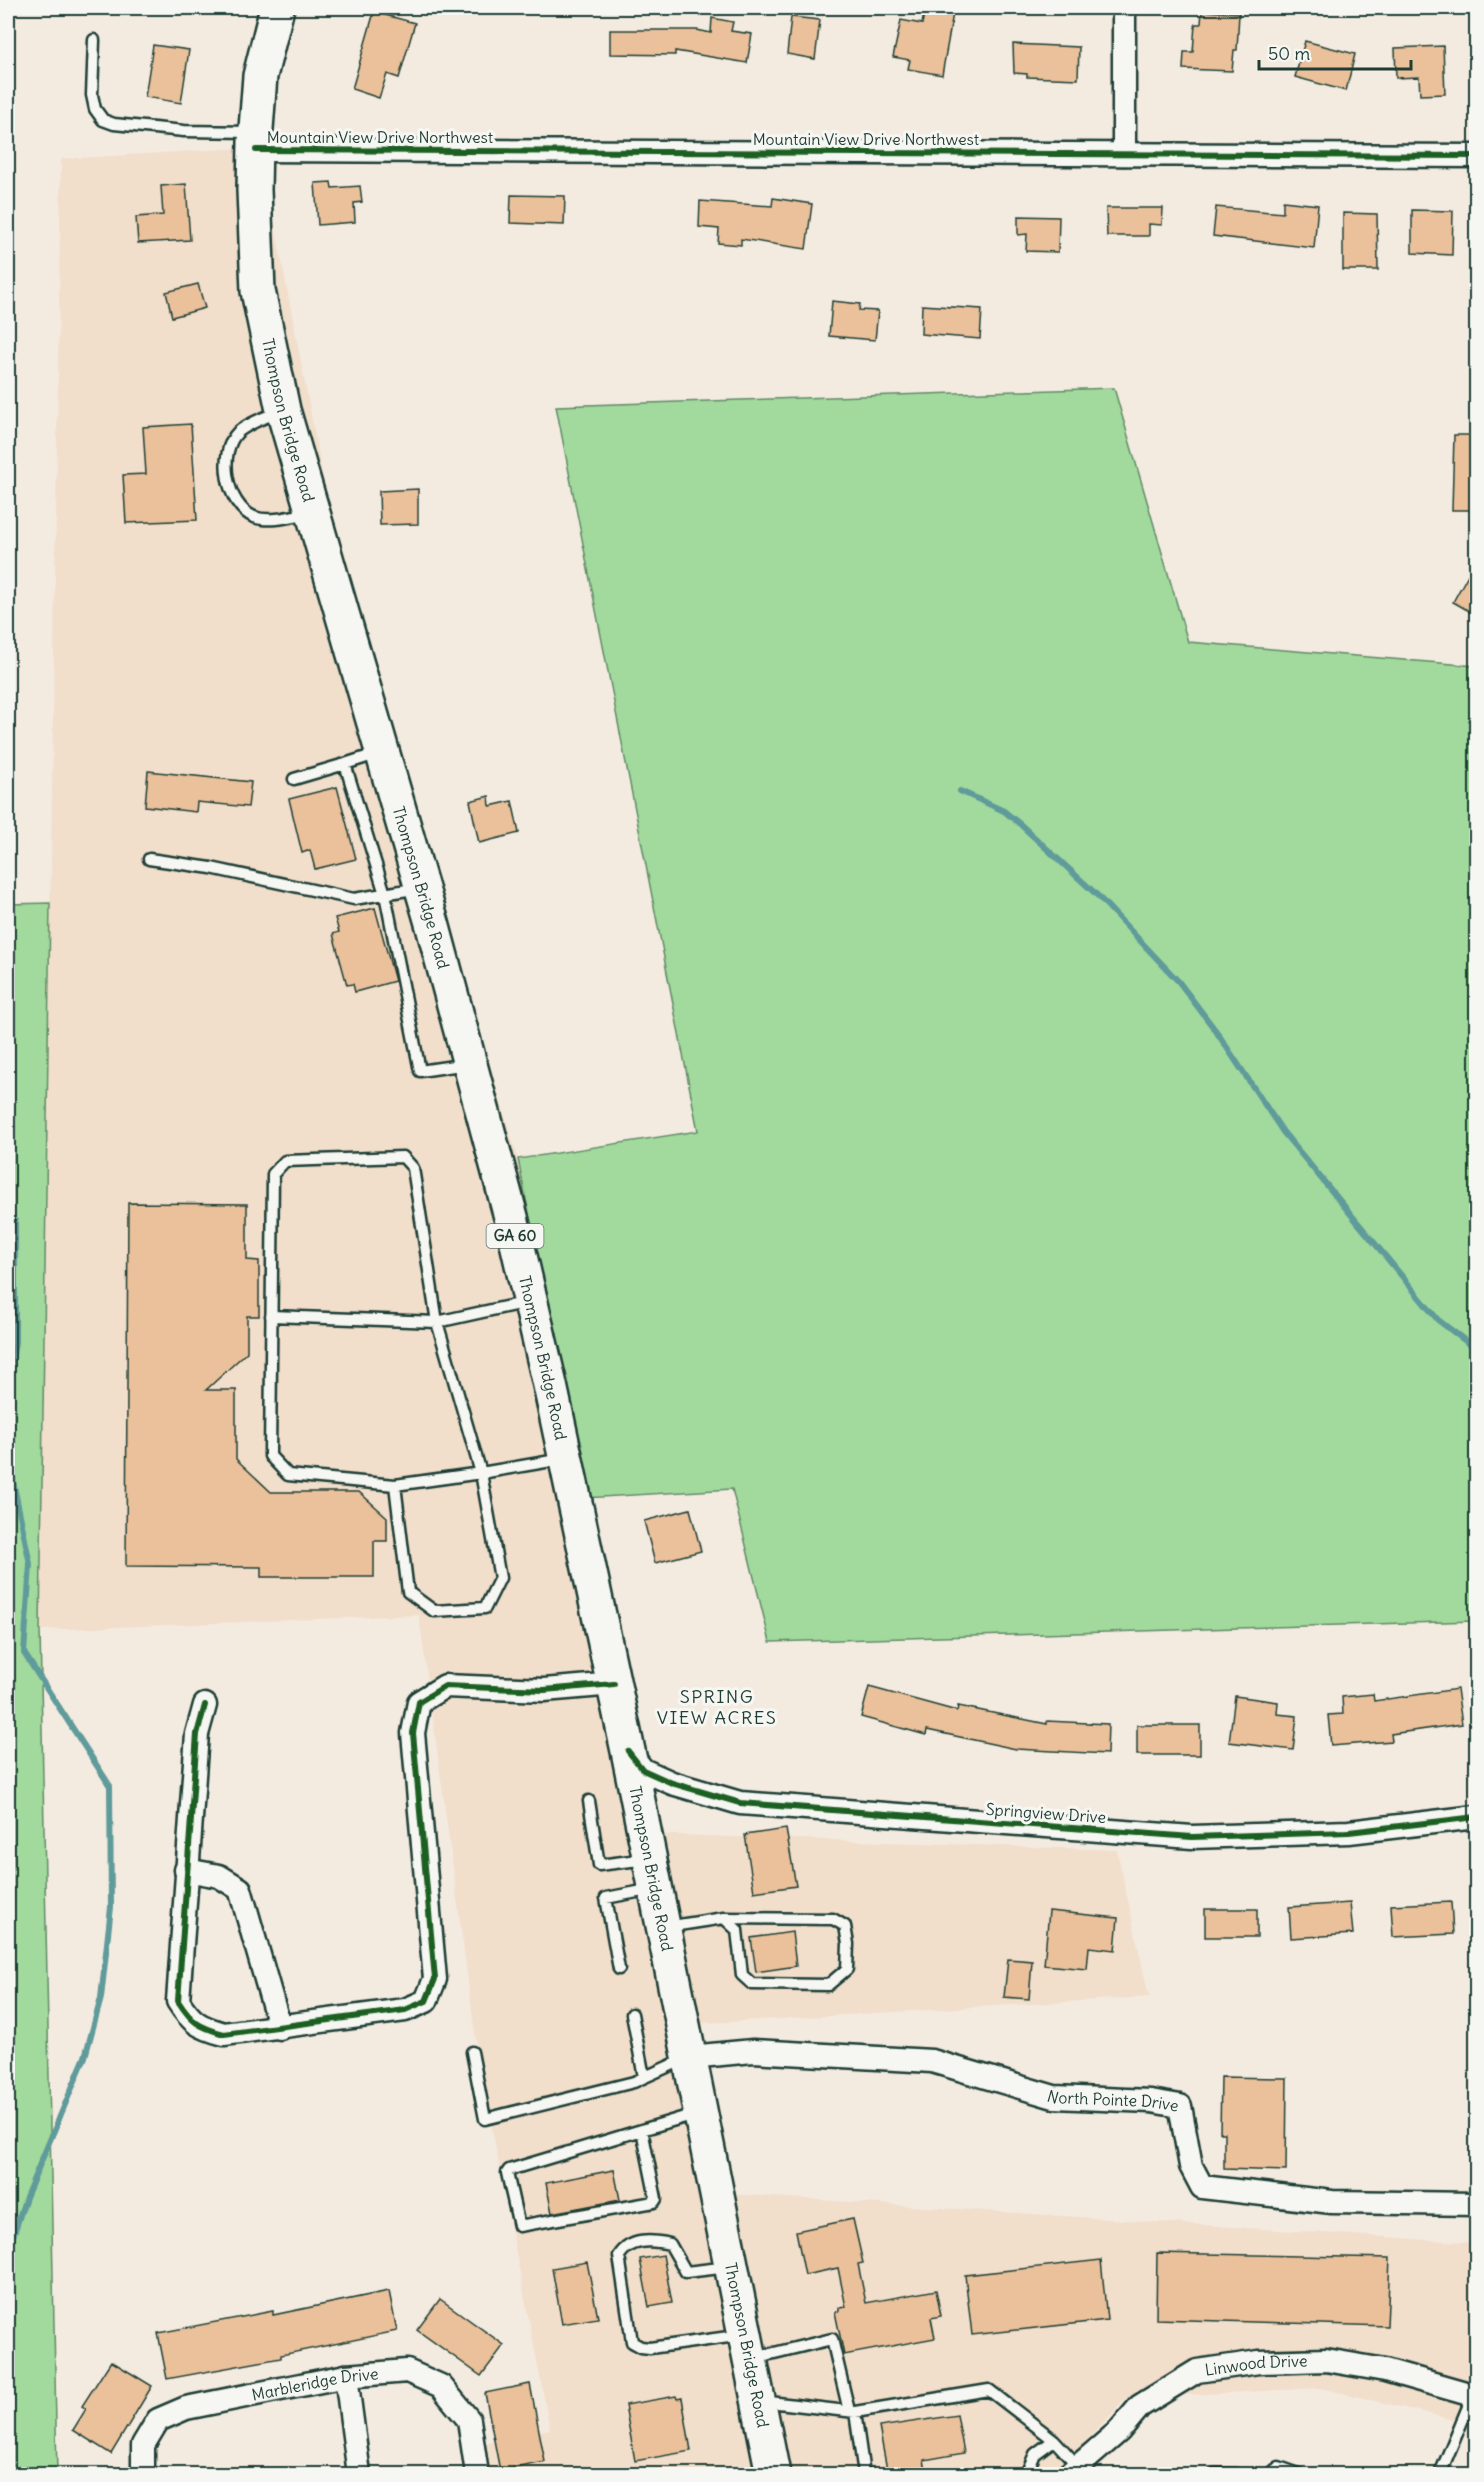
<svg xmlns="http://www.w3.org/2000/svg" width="1484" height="2482" font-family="Delius,sans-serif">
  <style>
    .built { fill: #f1decb }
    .green { fill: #a2d99c; stroke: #608b68; stroke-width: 1.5 }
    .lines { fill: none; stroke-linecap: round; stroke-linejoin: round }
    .stream { stroke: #5f9b9b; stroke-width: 6 }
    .building { fill: #eac19a; stroke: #1f3d34; stroke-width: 1.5 }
    .service-casing { stroke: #1f3d34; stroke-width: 15 }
    .minor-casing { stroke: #1f3d34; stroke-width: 27 }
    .trunk-casing { stroke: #1f3d34; stroke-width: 38 }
    .service { stroke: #f6f6f2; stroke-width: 10 }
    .minor { stroke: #f6f6f2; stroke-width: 22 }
    .trunk { stroke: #f6f6f2; stroke-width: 33 }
    .cycleway-casing { stroke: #f6f6f2; stroke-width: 10 }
    .cycleway { stroke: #1b5e20; stroke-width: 6 }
    .labels { text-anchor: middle; stroke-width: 6; stroke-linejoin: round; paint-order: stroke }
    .shield { fill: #f6f6f2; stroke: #60746d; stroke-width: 1.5 }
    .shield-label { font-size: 15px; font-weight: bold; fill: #1f3d34 }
    .street-label { font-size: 16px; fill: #1f3d34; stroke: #f6f6f2 }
    .neighbourhood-label { font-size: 18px; letter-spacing: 1.5px; fill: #1f3d34; stroke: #f6f6f2 }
  </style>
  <rect width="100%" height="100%" fill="#f4ebe0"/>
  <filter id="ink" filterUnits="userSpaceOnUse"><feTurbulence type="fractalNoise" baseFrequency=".0167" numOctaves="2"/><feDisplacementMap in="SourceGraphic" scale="12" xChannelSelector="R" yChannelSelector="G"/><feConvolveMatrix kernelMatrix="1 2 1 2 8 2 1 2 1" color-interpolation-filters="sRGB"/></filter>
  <g filter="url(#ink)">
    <path class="built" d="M260,147L338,556L518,1159L649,1834L1117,1850L1149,1997L691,2024L713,2193L1476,2243V2425L1321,2388L1127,2398L1054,2474H487L482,2444L550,2429L478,2056L419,1615L40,1630L61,159Z"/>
    <path class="green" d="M1114,388L1188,642L1476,666V1621L770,1642L732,1489L585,1498L518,1159L698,1131L556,406Z
      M50,903L40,1630L57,2474H8V904Z"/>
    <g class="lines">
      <path class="stream" d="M960,791L1004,811L1021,825L1096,894L1179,982L1216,1031L1283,1132L1438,1320L1476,1349
        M8,1383L15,1342V1221
        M8,1457L30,1564L24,1653L110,1786L111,1907L101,1998L85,2057L26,2197L8,2251"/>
    </g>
    <path class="building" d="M925,8H954L942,75L908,69L910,60L893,57L901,20L922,24Z
      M1202,11L1239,13L1237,50H1234L1232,71L1183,69L1184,52H1193L1195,24H1201Z
      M374,12L415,23L399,78L387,74L379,98L352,89Z
      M791,17L820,20L815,59L787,54Z
      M712,18L733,22L731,31L752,34L747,63L675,51V55L610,54V30H697L711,33Z
      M1305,41L1355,54L1346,91L1295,77Z
      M1013,44L1079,47L1078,79L1027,77V74L1014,73Z
      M153,45L189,50L181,103L145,97Z
      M1443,46L1445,94L1420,95L1419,77L1396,78L1395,48Z
      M331,182L332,188L360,186L362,202L354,203L355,222L318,225L315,183Z
      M186,184L190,240L138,243L136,217L163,215L161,186Z
      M511,195L565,196L564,225L510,223Z
      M773,198L812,204L806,249L741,239V245L718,243L719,229L699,227L700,201L772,206Z
      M1283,201L1318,205L1314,248L1213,236L1216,207L1283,213Z
      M1106,208H1163L1162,225L1149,224V236H1107Z
      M1412,210L1453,211L1452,255L1412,253Z
      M1343,213L1377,214L1378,270H1343Z
      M1018,216L1059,217L1058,252L1026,251L1027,234L1018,235Z
      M198,284L205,308L172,317L166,292Z
      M832,301L860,304L859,310L878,311L875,340L829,336Z
      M922,305L982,309L980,339L921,334Z
      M191,424L197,520L126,523L123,475L146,474L143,427Z
      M1454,435H1476V510H1452Z
      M418,489V524L380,525L379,491Z
      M1476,560V615L1453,602Z
      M148,771L251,782L248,807L197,802L196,812L145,806Z
      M337,787L356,859L315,869L310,850L302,853L289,799Z
      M489,796L490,806L512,801L519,833L479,843L470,801Z
      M375,908L395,981L355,992L353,984L347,985L333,934L339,932L335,918Z
      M128,1203L247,1204V1260L259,1261V1316H247V1352L206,1390H236V1459L271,1492H359L387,1517V1541H374V1577H261V1567L126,1566Z
      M690,1509L701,1551L655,1563L644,1521Z
      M869,1687L957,1711L958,1706L1047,1724V1721L1108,1724L1107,1754L1016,1749L927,1730L926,1735L861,1717Z
      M1457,1689L1462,1724L1391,1734L1392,1741L1331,1746L1328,1715L1343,1714L1342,1697L1373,1694L1374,1701Z
      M1235,1696L1278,1702L1277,1714L1297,1716L1293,1750L1229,1742Z
      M1137,1725H1200V1755H1137Z
      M786,1829L796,1886L754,1892L745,1835Z
      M1451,1902L1453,1934L1393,1937L1391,1905Z
      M1350,1903L1353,1934L1291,1938L1289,1907Z
      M1205,1909H1257V1937H1205Z
      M1049,1911L1118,1918L1115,1950L1089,1947L1087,1969L1044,1965Z
      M792,1932L796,1966L756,1972L751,1938Z
      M1008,1959L1032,1961L1029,1999L1004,1997Z
      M1221,2077L1287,2078L1286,2171L1224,2169V2133H1220Z
      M614,2170L620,2200L552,2213L546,2183Z
      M853,2219L863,2263L858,2264L866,2303L936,2290L941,2316L931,2318L935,2338L844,2355L835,2312L839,2311V2308L846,2307L838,2268L805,2275L796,2231Z
      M1157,2253L1390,2258L1387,2326L1156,2319Z
      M663,2255L672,2303L649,2307L640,2259Z
      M1101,2260L1107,2320L972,2335L965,2275Z
      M587,2262L598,2318L562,2324L552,2268Z
      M389,2291L397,2331L281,2355V2358L167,2379L158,2333L273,2311V2315Z
      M440,2299L504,2345L481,2376L417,2330Z
      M111,2361L152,2386L111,2454L73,2430L86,2409L82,2406Z
      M530,2384L545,2462L500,2471L485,2393Z
      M676,2396L677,2399L682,2398L691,2451L635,2461L625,2405Z
      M957,2415L964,2453L924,2460L927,2475H888L879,2427Z"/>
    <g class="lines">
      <defs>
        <path id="service" d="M94,40L92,95L95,109L103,120L114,124L184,131L252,132
          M280,411C267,417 248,423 238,432C217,453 226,505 254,517C270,523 293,516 309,513
          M379,753L345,764L385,894L420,1071L467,1064
          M294,779L345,764
          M149,859L211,868L354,899L419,888
          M528,1302L437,1322L413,1168L403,1157L285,1161L273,1174L270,1456L288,1475L395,1485L408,1592L434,1611L485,1608L500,1578L481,1473L563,1459
          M271,1316L437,1322L481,1473L395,1485
          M589,1801L599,1865L647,1859
          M666,1927L724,1918L833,1919L845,1926L848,1944L847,1969L828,1985L752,1984L742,1975L737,1930L724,1918
          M619,1969L606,1898L653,1889
          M632,2014L644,2077
          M472,2052L485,2119L634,2082L687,2058
          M642,2130L656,2199L654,2202L519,2226L507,2173L509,2170L698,2113
          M729,2267L686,2272L670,2244C652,2240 630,2238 619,2256L632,2342L641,2347L650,2348L743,2335
          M754,2358L832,2339L849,2411
          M761,2401L855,2412L989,2390L1054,2440L1078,2466
          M855,2412L864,2474
          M1026,2474L1035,2454L1054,2440
          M1214,2474H1236
          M1270,2474L1279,2467L1299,2474
          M1440,2474L1473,2395"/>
        <g id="minor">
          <path d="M1124,8V154"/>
          <path d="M256,150L1476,156"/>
          <path d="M205,1705L197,1734L178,2001C192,2023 199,2027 224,2034L405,2010L426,2001L435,1979L413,1733L419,1702L445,1686L544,1690L614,1684"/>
          <path d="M628,1751L643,1770L672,1783L740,1803L1192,1837L1349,1832L1476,1817"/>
          <path d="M186,1870L219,1876L240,1889L280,2028"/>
          <path id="s1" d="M690,2057L753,2051L932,2061L1054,2097L1151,2101L1180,2106L1191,2166L1202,2187L1332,2202L1476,2204"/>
          <path d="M346,2376L359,2474"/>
          <path id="s2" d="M143,2474V2445L158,2420L186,2408L346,2376L407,2371L441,2386L469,2420L476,2467"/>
          <path id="s3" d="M1069,2474L1119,2431L1140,2406L1197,2371L1259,2362L1326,2360L1385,2370L1476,2396"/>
        </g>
        <g id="trunk">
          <path id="s4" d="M277,8L260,76L255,142L254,190L258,291L283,410L432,923L511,1217L550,1385L628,1751L773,2474"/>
        </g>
      </defs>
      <use href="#service" class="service-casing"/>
      <use href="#minor" class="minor-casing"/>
      <use href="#trunk" class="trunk-casing"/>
      <use href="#service" class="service"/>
      <use href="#minor" class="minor"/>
      <use href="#trunk" class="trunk"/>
      <defs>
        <path id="cycleway" d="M256,150L1476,156
          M205,1705L197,1734L178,2001C192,2023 199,2027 224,2034L405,2010L426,2001L435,1979L413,1733L419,1702L445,1686L544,1690L614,1684
          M628,1751L643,1770L672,1783L740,1803L1192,1837L1349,1832L1476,1817"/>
      </defs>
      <use href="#cycleway" class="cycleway-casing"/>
      <use href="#cycleway" class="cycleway"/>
    </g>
  </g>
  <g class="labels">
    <rect class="shield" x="486.5" y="1224" width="57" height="24" rx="4.5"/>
    <g class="shield-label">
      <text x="515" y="1241">GA 60</text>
    </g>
    <g class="street-label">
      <text x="380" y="143">Mountain View Drive Northwest</text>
      <text x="866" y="145">Mountain View Drive Northwest</text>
      <text dy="6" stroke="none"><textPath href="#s4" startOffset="418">Thompson Bridge Road</textPath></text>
      <text dy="6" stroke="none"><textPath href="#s4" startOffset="904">Thompson Bridge Road</textPath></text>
      <text dy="6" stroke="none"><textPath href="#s4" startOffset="1390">Thompson Bridge Road</textPath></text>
      <text transform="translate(1046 1813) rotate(4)" y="6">Springview Drive</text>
      <text dy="6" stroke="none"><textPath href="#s4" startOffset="1912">Thompson Bridge Road</textPath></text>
      <text dy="6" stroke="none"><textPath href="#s1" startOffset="429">North Pointe Drive</textPath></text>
      <text dy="6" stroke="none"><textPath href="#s4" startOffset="2398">Thompson Bridge Road</textPath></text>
      <text dy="6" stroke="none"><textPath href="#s3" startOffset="225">Linwood Drive</textPath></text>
      <text dy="6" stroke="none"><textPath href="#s2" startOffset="220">Marbleridge Drive</textPath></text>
    </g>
    <g class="neighbourhood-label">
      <text x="717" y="1703">SPRING<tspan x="717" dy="21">VIEW ACRES</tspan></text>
    </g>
  </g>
  <rect width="1484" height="2482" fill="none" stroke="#f6f6f2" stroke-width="30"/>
  <rect x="15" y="15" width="1454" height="2452" fill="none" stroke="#1f3d34" stroke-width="2" filter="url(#ink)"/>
  <path d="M1259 60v9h152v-9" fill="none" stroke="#1f3d34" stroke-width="3"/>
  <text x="1268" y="60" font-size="18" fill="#1f3d34" stroke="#f6f6f2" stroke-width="4.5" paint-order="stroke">50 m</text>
</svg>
